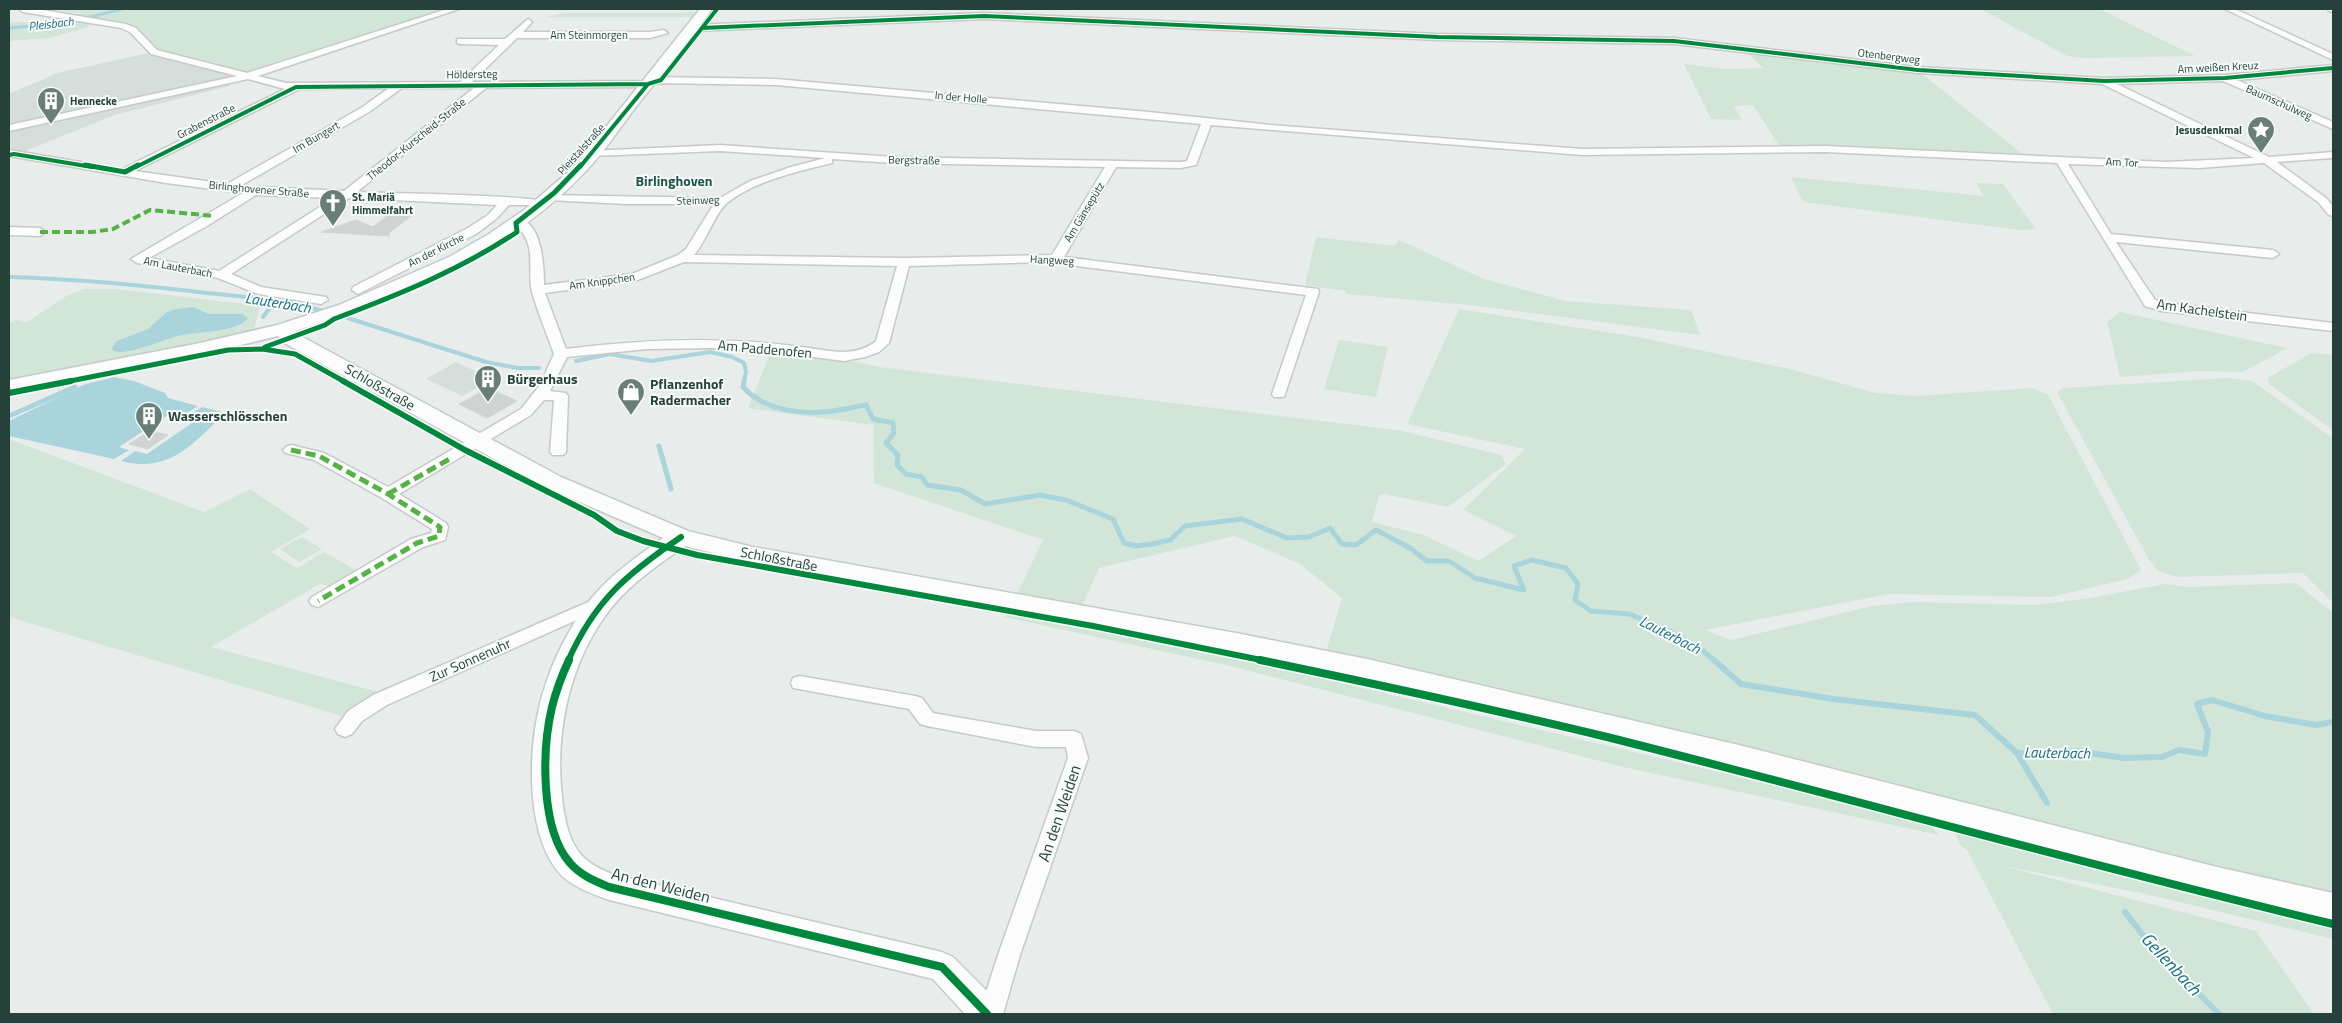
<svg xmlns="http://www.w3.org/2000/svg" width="2342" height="1023" font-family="'Titillium Web',sans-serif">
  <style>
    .built { fill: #d6dedb }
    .green { fill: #d1e6d8 }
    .water { fill: #a9d4db }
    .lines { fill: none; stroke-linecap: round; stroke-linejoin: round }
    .stream-far3 { stroke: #a9d4db; stroke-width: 3 }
    .stream-far2 { stroke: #a9d4db; stroke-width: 4 }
    .stream-far1 { stroke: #a9d4db; stroke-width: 5 }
    .stream { stroke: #a9d4db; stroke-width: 6 }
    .building { fill: #cfd4d2; stroke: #d1d6d4 }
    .street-casing { stroke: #c5cac8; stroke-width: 3 }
    .secondary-casing { stroke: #c3cbc8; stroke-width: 3 }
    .street { fill: #fcfcfc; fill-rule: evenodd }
    .secondary { fill: #fcfcfc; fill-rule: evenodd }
    .quiet-far1 { stroke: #55b346; stroke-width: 4; stroke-dasharray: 8 4; stroke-linecap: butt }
    .quiet { stroke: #55b346; stroke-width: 5; stroke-dasharray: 10 5; stroke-linecap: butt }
    .cycleway-far3-casing { stroke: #f7fbf9; stroke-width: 5.5 }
    .cycleway-far2-casing { stroke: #f7fbf9; stroke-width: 8 }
    .cycleway-far1-casing { stroke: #f7fbf9; stroke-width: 9 }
    .cycleway-casing { stroke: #f7fbf9; stroke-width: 11 }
    .cycleway-far3 { stroke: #00873e; stroke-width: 4 }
    .cycleway-far2 { stroke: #00873e; stroke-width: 5 }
    .cycleway-far1 { stroke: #00873e; stroke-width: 6 }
    .cycleway { stroke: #00873e; stroke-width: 8 }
    .labels { text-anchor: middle; stroke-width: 4; stroke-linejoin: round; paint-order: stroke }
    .far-street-label { font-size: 11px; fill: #24423a; stroke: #f7fbf9 }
    .far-poi-label { font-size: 11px; font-weight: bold; fill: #24423a; stroke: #f7fbf9; text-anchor: start }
    .far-water-label { font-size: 12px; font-style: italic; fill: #1c6f80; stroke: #f7fbf9 }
    .far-quarter-label { font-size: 14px; font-weight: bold; fill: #1f5548; stroke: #f7fbf9 }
    .street-label { font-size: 14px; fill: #24423a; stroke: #f7fbf9 }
    .poi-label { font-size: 14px; font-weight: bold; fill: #24423a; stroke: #f7fbf9; text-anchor: start }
    .water-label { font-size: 15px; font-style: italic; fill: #1c6f80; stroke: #f7fbf9 }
    .near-street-label { font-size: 16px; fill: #24423a; stroke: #f7fbf9 }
    .near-water-label { font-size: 18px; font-style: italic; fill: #1c6f80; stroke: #f7fbf9 }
  </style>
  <rect width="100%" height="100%" fill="#e8edeb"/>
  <path class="built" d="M149,53L236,77L9,127V94L57,73Z
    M229,83L230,86L115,115L23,152L9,148V129Z
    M456,362L493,379L462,396L426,379Z"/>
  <path class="green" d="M48,9H445L248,72L163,52L154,46L134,25L77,15L79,13Z
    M1981,9H2100L2195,56L2085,58L2067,56Z
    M695,11L692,17H545L565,13H682Z
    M69,18L90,23L88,27L50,38L9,41V22H48Z
    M1745,51L1918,71L2023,154L1841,146L1780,147L1753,105L1734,106L1742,120L1711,119L1684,64L1727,69L1763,68Z
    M1791,177L1984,196L1976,183L2003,184L2036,229L2020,230L1803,202Z
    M1316,237L1395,246L1399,240L1484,279L1566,301L1691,310L1700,335L1470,305L1346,294L1345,291L1305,285Z
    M84,289H117L260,306L253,333L136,359L9,381V324L16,320L27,322L68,295Z
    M1459,309L1638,337L1790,369L1876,393L1916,396L2032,388L2048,395L2141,570L2128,579L2051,597L1889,594L1705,630L1731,640L1872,606L1912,602L2035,605L2090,598L2165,584L2189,587L2296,583L2333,613V903L2211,876L1326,652L1342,598L1300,564L1235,536L1099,568L1082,606L1016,596L1043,540L874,483L873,425L748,408L771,352L857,362L879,367L1403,431L1501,455L1506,464L1448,507L1383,494L1379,496L1372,522L1424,535L1478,561L1516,536L1463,510L1525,449L1407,424Z
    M2120,312L2287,348L2243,372L2199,371L2120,377L2107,322Z
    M1339,340L1388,347L1376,397L1324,389Z
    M2311,353L2333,355V430L2269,384L2268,378Z
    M2228,378L2252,381L2333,438V603L2303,573L2176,577L2158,571L2149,560L2057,392L2064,388Z
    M9,439L204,512L250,489L310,529L271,552L297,568L324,552L359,572L334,587L320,584L211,647L382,693L342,716L9,617Z
    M302,537L322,549L299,562L280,549Z
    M1008,611L1231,657L1927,821L1939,835L1623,767L1230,666L1005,617Z
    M1954,831L2333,928V939L2146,894L1999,865L2256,931L2314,1014H2053L1967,850L1961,846Z"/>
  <path class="water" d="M193,307L209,314H242L248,318C237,332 199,332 181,335C162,340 142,350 122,352C117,352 115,352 111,349L117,341L148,329L167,312L177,309Z
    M114,377L134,381L165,393L168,398L198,406L179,418L168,415L119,447L129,450L114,459L9,436V421L83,385Z
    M202,407L225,413C193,444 169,474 121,461L135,451L147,454L192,423L183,419Z"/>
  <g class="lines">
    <path class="stream-far3" d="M9,28L66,23L122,9"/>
    <path class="stream-far2" d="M9,277C75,279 141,285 207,293C247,297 288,300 327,312
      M335,314L486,362L517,368H539
      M263,317L275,301
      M576,361L610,354L651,361L710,352L732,357L744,363L746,371L744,382"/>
    <path class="stream-far1" d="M744,381L743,387C766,412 806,416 839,410C848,409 857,406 866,405L873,419L893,423L894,433L886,443L898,455L897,465L906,474L922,477L927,485L961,490L985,504L1040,495L1066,500L1113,519L1124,543L1136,546L1152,544L1170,540L1185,526L1242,519L1287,538L1309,537L1330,528L1342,544L1356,545L1376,530L1410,548L1427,561H1449L1475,578L1524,590L1514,566L1532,560L1566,568L1578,584L1575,600L1591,611L1629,614L1667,630L1702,650L1715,661
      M9,416L75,387
      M659,446L671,489"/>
    <path class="stream" d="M1714,660L1741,684L1833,699L1975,715L2017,753L2048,754L2076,751L2124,758L2162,757L2179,750L2205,754L2208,732L2197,704L2212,700L2265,716L2316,725L2333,722
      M2017,753L2047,803
      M2125,912L2149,943L2219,1014"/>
  </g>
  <path class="building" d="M393,211L415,213L389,233L390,236L321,232L356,220L373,227Z
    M489,388L517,401L487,418L459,404Z
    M150,431L168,435L148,449L129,444Z"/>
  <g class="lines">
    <defs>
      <path id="street" d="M19,9H37L126,24L136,28L157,50L247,73L447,9H459L258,76L286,83L460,82L499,45L460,44L457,43V39H505L528,19L532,22L523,32H650L664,30L668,33L650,38H517L472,82L647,81L648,78L651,77L776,79L1149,112L1271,125L1582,149L1826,146L2166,162L2254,158L2102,84L1918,73L1674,44L1438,40L984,19L693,31L689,28L693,25L984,13L1438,34L1674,38L1918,67L2104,78L2225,75L2333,65V71L2237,80L2333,122V129L2223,81L2117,84L2269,157L2333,152V158L2277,162L2326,198L2333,206V216L2329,215L2318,202L2264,163L2199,168L2068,164L2111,234L2273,250L2279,254L2273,258L2116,242L2155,300L2164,303L2333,323V331L2162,311L2145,306L2057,163L1826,152L1582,155L1211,125L1196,165L1181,168L1116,167L1064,257L1318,289L1319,292L1284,397H1274L1272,394L1306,295L1045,262L909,266L889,343L879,352L865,357L844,361L761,350L711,348L647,349L567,357L550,391L566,393L568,396L566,452L563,455H553L550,452L554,400H544L531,415L399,494L446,523L448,527L445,540L423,547L318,607L312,605L309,601L312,597L411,539L431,533L432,529L382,498L314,460L286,453L283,450L286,447L291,445L324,453L388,487L521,409L540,385L554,354C547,334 538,313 532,292C527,272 536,251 522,232C519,228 513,227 510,223L512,220C542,213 544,267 544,285L632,274L678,255L686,249L714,204H625L549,200L543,197L545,195L720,198L750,181L791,167L825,158L720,151L592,156L588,155V151L720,145L894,157L1181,162L1187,161L1201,124L776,85L652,83L651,86L648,87L486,88L357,192C381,193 541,195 548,203L546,205H509L496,219L476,234L358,294L352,290L353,287L468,228L488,215L497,205L349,198L231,274L261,287L326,297L328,300L321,304L258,294L218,278L137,263L131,259L243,193L166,183L9,156V150L122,169L285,89L248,79L9,131V125L237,76L151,54L130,32L121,28L23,12ZM389,88L361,108L227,184L135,171L300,89ZM402,88H474L344,191L240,186L369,112ZM832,159L894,163L1105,167L1052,255L904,258L694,255C706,242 715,213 727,203C754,181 799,171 832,163ZM256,195L334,198L219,271L149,258L207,226ZM684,262L897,266L876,341C854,359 827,350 802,347C723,336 645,339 566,349L545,293L635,281Z
        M2225,9H2235L2333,54V60Z
        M2328,9H2333V12L2329,11Z
        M9,227L40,228L46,232L40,236L9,235Z
        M602,596L608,598L611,602L608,606L387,705L362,721L352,734L345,737L338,734L335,729L348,711L373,695Z
        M800,676L915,696L922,698L933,713L1036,731H1074L1081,734L1088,758L1020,955L1003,1014H979L998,955L1068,758L1066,747H1036L927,726L920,724L909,709L793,688L791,683L793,678Z"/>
      <path id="secondary" d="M700,9H712C688,43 661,75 635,108C619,129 603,154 584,173C507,254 399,298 295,331L297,334L561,477L688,531L753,547L1236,633L1367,659L1743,746L2213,866L2333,893V920L2213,892L1743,768L1367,679L1236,651L753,563L685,546C655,567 624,588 603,619C568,670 555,735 562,797C564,815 567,835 578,851C586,862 599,869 612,874L942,952L953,957L999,1003L1004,1014H965L933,979L609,900C593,894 575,888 562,876C526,839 528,755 539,708C547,672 565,635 586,605C607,577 635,558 663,538L545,487L295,349L283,342L278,336L200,355L9,392V380L200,343L277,325L339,305L449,257L489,234L524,210L574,167Z"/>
    </defs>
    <use href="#street" class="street-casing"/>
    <use href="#secondary" class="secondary-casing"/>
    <use href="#street" class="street"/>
    <use href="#secondary" class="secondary"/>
    <path class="quiet-far1" d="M40,232H92L113,229L150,210L214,216"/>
    <path class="quiet" d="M291,450L319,456L388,494L440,527L439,536L417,543L318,601
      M388,494L453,457"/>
    <defs>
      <path id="cycleway-far3" d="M702,28L984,16L1438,37L1674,41L1918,70L2104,81L2225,78L2333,68
        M9,155L14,154L92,167
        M136,167L296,87L648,84L661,80L717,9
        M580,167L648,84"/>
      <path id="cycleway-far2" d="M85,165L125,172L138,165
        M265,347L325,325L334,319C398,295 460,270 517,232L516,223L554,193L581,165
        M65,382L228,350L262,349L295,354L345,382"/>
      <path id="cycleway-far1" d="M343,381L465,450L594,515L617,531L643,541L697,555L1093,626L1266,661
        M9,393L71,381
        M568,661C595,600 627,574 681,537"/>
      <path id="cycleway" d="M569,660C562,675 556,691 552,707C542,749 540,829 570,863C580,875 595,881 609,887L942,967L987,1014
        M1260,660C1376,684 1492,709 1607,737C1849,798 2090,866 2333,924"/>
    </defs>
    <use href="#cycleway-far3" class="cycleway-far3-casing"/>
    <use href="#cycleway-far2" class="cycleway-far2-casing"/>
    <use href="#cycleway-far1" class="cycleway-far1-casing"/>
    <use href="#cycleway" class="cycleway-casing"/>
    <use href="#cycleway-far3" class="cycleway-far3"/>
    <use href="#cycleway-far2" class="cycleway-far2"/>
    <use href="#cycleway-far1" class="cycleway-far1"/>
    <use href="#cycleway" class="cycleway"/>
  </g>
  <defs>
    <symbol id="building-pin" viewBox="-11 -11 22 30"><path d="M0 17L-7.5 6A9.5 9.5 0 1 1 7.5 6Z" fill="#697e78" stroke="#f7fbf9"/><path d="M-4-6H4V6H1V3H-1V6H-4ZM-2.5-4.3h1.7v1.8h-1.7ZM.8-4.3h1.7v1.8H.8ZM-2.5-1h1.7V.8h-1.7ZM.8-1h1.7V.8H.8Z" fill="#fff"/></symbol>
    <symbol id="sight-pin" viewBox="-11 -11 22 30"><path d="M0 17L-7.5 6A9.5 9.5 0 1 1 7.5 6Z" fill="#697e78" stroke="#f7fbf9"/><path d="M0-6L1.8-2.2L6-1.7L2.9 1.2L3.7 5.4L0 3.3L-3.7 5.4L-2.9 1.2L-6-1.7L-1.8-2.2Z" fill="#fff"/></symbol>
    <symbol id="church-pin" viewBox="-11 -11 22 30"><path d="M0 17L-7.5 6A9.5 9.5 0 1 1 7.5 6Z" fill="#697e78" stroke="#f7fbf9"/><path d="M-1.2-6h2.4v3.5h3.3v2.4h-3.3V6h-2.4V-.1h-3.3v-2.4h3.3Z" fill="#fff"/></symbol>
    <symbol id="shop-pin" viewBox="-11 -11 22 30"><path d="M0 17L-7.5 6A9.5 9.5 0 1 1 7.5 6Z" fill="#697e78" stroke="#f7fbf9"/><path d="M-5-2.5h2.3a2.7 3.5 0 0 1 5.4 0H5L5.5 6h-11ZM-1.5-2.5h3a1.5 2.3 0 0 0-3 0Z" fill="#fff"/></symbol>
  </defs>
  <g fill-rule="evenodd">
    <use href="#building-pin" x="35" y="85" width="32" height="43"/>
    <use href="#sight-pin" x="2245" y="114" width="32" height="43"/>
    <use href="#church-pin" x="317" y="187" width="32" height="43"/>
    <use href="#building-pin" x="472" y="363" width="32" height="43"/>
    <use href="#shop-pin" x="615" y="376" width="32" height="43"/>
    <use href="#building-pin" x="133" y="400" width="32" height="43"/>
  </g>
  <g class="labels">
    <g class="far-street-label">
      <text x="589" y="39">Am Steinmorgen</text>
      <text transform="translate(1889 56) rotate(7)" y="4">Otenbergweg</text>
      <text transform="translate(2218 67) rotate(-3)" y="4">Am weißen Kreuz</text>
      <text transform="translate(472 74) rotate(-1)" y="4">Höldersteg</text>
      <text transform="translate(961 97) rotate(5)" y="4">In der Holle</text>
      <text transform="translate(2279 102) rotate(24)" y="4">Baumschulweg</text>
      <text transform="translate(206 121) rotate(-27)" y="4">Grabenstraße</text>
      <text transform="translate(316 137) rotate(-30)" y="4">Im Bungert</text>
      <text transform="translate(416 139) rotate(-39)" y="4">Theodor-Kurscheid-Straße</text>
      <text transform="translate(581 149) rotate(-48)" y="4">Pleistalstraße</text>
      <text transform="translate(914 160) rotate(1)" y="4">Bergstraße</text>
      <text transform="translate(2122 162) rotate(3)" y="4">Am Tor</text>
      <text transform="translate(259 189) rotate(5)" y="4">Birlinghovener Straße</text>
      <text transform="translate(698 200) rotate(-2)" y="4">Steinweg</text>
      <text transform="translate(1084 212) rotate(-59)" y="4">Am Gänsepütz</text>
      <text transform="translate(436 250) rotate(-27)" y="4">An der Kirche</text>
      <text transform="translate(1052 260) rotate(3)" y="4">Hangweg</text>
      <text transform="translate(178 267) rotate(11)" y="4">Am Lauterbach</text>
      <text transform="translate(602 281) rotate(-8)" y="4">Am Knippchen</text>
    </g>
    <g class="far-poi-label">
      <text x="70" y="105">Hennecke</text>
      <text x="2242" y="134" text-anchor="end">Jesusdenkmal</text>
      <text x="352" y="201">St. Mariä<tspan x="352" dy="13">Himmelfahrt</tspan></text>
    </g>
    <g class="far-water-label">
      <text transform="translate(51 24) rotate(-7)" y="4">Pleisbach</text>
    </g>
    <g class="far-quarter-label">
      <text x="674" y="186">Birlinghoven</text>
    </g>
    <g class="street-label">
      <text transform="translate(2202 310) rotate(8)" y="5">Am Kachelstein</text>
      <text transform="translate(765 349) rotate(5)" y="5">Am Paddenofen</text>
      <text transform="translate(380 387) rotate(30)" y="5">Schloßstraße</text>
      <text transform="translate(779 559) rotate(11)" y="5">Schloßstraße</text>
      <text transform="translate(470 660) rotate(-24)" y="5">Zur Sonnenuhr</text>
    </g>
    <g class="poi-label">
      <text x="507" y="384">Bürgerhaus</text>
      <text x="650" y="389">Pflanzenhof<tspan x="650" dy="16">Radermacher</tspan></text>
      <text x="168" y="421">Wasserschlösschen</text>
    </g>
    <g class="water-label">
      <text transform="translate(278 303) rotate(9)" y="5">Lauterbach</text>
      <text transform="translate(1670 635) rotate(27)" y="5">Lauterbach</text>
      <text transform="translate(2057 753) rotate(1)" y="5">Lauterbach</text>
    </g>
    <g class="near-street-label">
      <text transform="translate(1059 813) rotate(-71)" y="6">An den Weiden</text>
      <text transform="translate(661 885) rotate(14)" y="6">An den Weiden</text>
    </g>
    <g class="near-water-label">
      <text transform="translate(2171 964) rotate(47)" y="6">Gellenbach</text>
    </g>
  </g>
  <rect width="2342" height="1023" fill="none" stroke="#24423a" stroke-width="20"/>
</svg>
